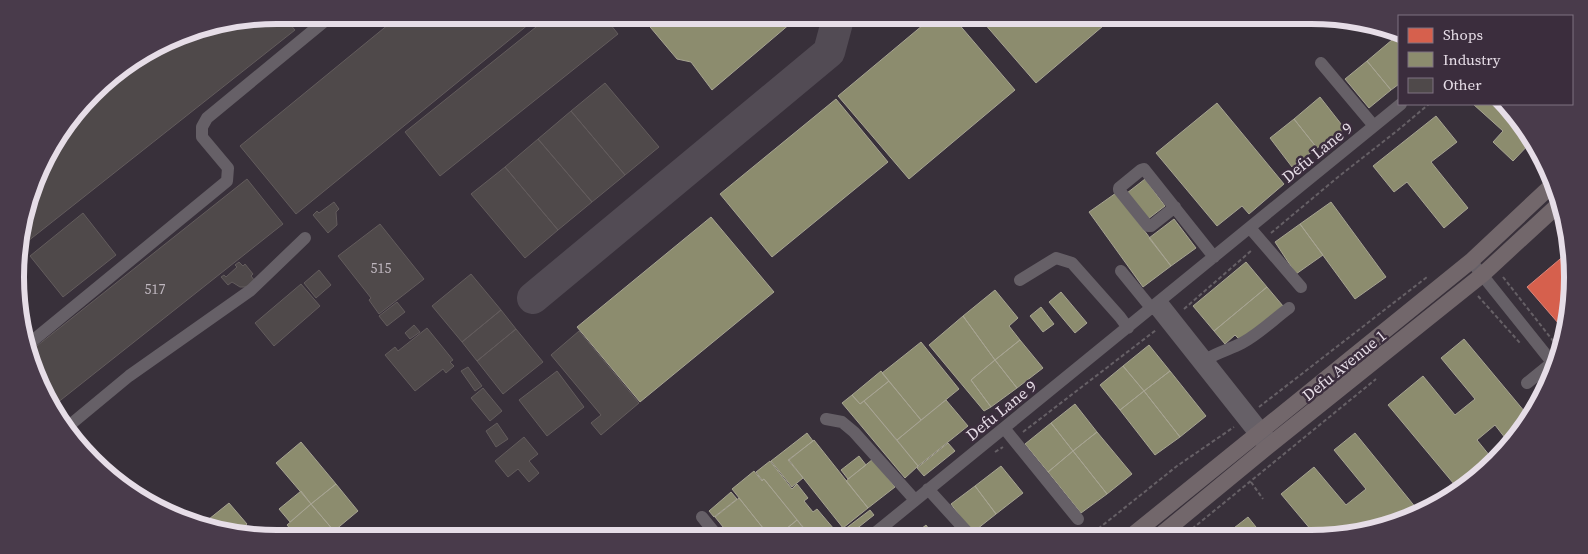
<svg xmlns="http://www.w3.org/2000/svg" width="1588" height="554" font-family="'Source Serif 4',serif">
  <style>
    .shops { fill: #d6604d; stroke: #db867b }
    .industry { fill: #8c8c6e; stroke: #a7a492 }
    .lines { fill: none; stroke-linecap: round; stroke-linejoin: round }
    .taxiway { stroke: #524b54; stroke-width: 32 }
    .building { fill: #4f494a; stroke: #635c5d }
    .path { stroke: #666066; stroke-width: 2; stroke-dasharray: 4 2.5; stroke-linecap: butt }
    .minor { stroke: #666067; stroke-width: 12 }
    .major { stroke: #72676b; stroke-width: 16 }
    .labels { text-anchor: middle; stroke-width: 5; stroke-linejoin: round; paint-order: stroke }
    .number-label { font-size: 14px; fill: #c0b8c0 }
    .street-label { font-size: 16px; fill: #e6dde7; stroke: #3b2d3d }
    .rim { fill: none; stroke: #e6dde7; stroke-width: 6 }
  </style>
  <rect width="100%" height="100%" fill="#38303a"/>
  <path class="shops" d="M1566,254L1570,259L1565,331L1527,287Z"/>
  <path class="industry" d="M640,15H784L791,23L712,90L691,62L677,59Z
    M935,15H951L1015,90L909,179L838,96Z
    M977,15H1116L1036,83Z
    M1399,34V84L1391,90L1367,61Z
    M1367,61L1391,90L1369,108L1345,79Z
    M1320,97L1345,129L1317,148L1294,119Z
    M836,99L888,162L772,257L720,194Z
    M1217,103L1284,184L1249,214L1242,206L1217,226L1156,153Z
    M1473,104H1501L1533,140L1513,161L1493,142L1503,131Z
    M1436,116L1457,142L1431,162L1468,208L1444,228L1407,182L1394,192L1373,166Z
    M1294,119L1317,148L1292,167L1270,138Z
    M1145,179L1165,206L1148,219L1127,193Z
    M1116,193L1171,266L1143,287L1089,212Z
    M1331,202L1386,277L1355,299L1300,224Z
    M711,217L774,292L640,402L577,327Z
    M1174,219L1196,248L1171,266L1149,238Z
    M1300,224L1323,255L1296,274L1275,242Z
    M1246,262L1267,287L1214,331L1193,306Z
    M1267,287L1283,306L1241,341L1235,335L1225,344L1214,331Z
    M995,290L1018,318L1009,326L1020,340L995,360L963,316Z
    M1061,292L1087,323L1075,333L1049,302Z
    M1041,307L1054,324L1043,332L1030,316Z
    M963,316L995,360L971,380L991,407L984,411L929,345Z
    M1464,339L1530,418L1509,443L1495,425L1477,440L1494,461L1484,474L1459,490L1388,405L1423,376L1455,415L1475,399L1441,358Z
    M1020,340L1043,368L1017,388L995,360Z
    M921,342L959,389L921,420L882,373Z
    M1149,345L1170,371L1144,391L1123,366Z
    M995,360L1017,388L991,407L971,380Z
    M1123,366L1144,391L1120,410L1100,385Z
    M881,371L889,381L860,404L852,395Z
    M1170,371L1206,416L1180,437L1144,391Z
    M889,381L921,420L897,440L864,401Z
    M1144,391L1180,437L1155,455L1120,410Z
    M852,395L860,404L864,401L918,466L905,478L842,403Z
    M946,400L968,426L918,466L897,440Z
    M1075,404L1097,432L1073,451L1051,423Z
    M1051,423L1073,451L1048,472L1025,444Z
    M1097,432L1132,474L1107,494L1073,451Z
    M807,433L813,441L788,460L803,478L792,487L771,461Z
    M1355,433L1421,514L1391,523L1386,517L1372,529L1345,537H1317L1281,494L1314,467L1346,505L1366,489L1334,450Z
    M814,440L868,508L843,528L789,460Z
    M301,442L336,484L311,504L276,463Z
    M948,443L955,451L924,476L917,468Z
    M1073,451L1107,494L1081,513L1048,472Z
    M859,456L866,465L848,479L841,470Z
    M873,459L895,487L868,508L846,481Z
    M770,461L792,489L797,484L808,498L804,501L813,512L817,509L834,529L829,532L833,538H812L764,479L762,480L756,472Z
    M1001,466L1023,493L996,514L975,486Z
    M754,471L762,481L764,479L797,520L775,538H771L732,489Z
    M336,484L358,511L334,531L311,504Z
    M975,486L996,514L972,533L951,504Z
    M301,491L311,504L290,522L279,509Z
    M731,492L737,499L714,517L709,511Z
    M739,498L771,538H732L715,517Z
    M229,503L247,524L236,534L210,530L204,523Z
    M311,504L334,531L324,539H299L287,525Z
    M870,510L874,515L850,534L845,529Z
    M1248,517L1264,537H1226L1225,535Z
    M797,520L811,538H775Z
    M926,525L935,538H910Z
    M249,526L257,536L239,534Z"/>
  <g class="lines">
    <path class="taxiway" d="M533,298L829,52L839,15"/>
  </g>
  <path class="building" d="M277,15H282L295,30L18,249L17,243L42,161L104,80L177,35Z
    M400,15H540L296,214L240,146Z
    M551,15H603L618,34L440,176L405,132Z
    M605,83L659,147L625,175L571,111Z
    M571,111L625,175L592,202L538,139Z
    M538,139L592,202L558,230L505,167Z
    M505,167L558,230L525,258L471,194Z
    M247,179L283,224L52,407L28,353Z
    M334,202L339,209L336,212L337,225L328,233L313,215L317,211L319,213Z
    M83,213L116,255L63,297L30,256Z
    M380,224L424,279L379,314L369,300L371,298L338,256Z
    M1565,226L1568,236L1566,238L1560,230Z
    M239,262L243,266L245,264L253,274L251,276L255,281L247,287H240L232,282L228,285L221,277L224,275L226,277L237,267L235,265Z
    M319,270L331,285L316,298L304,283Z
    M471,274L501,310L462,342L432,306Z
    M301,284L320,306L274,346L255,323Z
    M397,302L405,312L387,326L379,316Z
    M501,310L516,329L477,361L462,342Z
    M414,325L420,332L410,339L405,333Z
    M427,328L453,360L450,362L454,366L446,373L443,369L415,391L385,355L395,347L398,351Z
    M516,329L543,362L503,394L477,361Z
    M579,331L639,403L601,435L591,423L601,415L551,355Z
    M468,367L482,386L475,391L461,371Z
    M557,371L584,407L547,436L519,400Z
    M483,388L502,411L490,421L471,398Z
    M497,423L508,439L496,447L486,431Z
    M524,437L538,454L529,461L539,473L529,482L518,469L508,477L495,461Z"/>
  <g class="lines">
    <path class="path" d="M1271,233L1338,177L1398,130L1429,104
      M1503,277L1561,351
      M1478,296L1520,343
      M1184,309L1252,250
      M1259,407L1427,277
      M1023,432L1156,330
      M995,452L1003,447
      M1251,482L1263,499
      M1088,537L1177,466L1234,427
      M1182,537L1376,379
      M848,538L860,529
      M356,539L368,535L381,539"/>
    <path class="minor" d="M1321,63L1374,126
      M1175,207L1151,226H1148L1119,190V188L1141,170L1144,169L1214,257
      M1250,228L1301,287
      M1471,261L1555,366
      M1121,271L1152,309
      M1020,280L1056,258L1072,263L1120,317L1128,328
      M1161,301L1268,436
      M1154,307L1261,442
      M25,347L227,181L228,168L202,137V127L207,118L332,15
      M1207,359C1218,352 1231,349 1242,343C1259,334 1274,319 1289,308
      M1527,383L1553,362
      M826,419L842,422L854,432L915,500
      M1004,428L1078,519
      M65,429L129,376L251,290L305,238
      M928,489L968,533
      M702,517L719,538
      M869,538L1401,104"/>
    <path class="major" d="M1130,537L1471,261L1551,186
      M1158,537L1266,448L1482,275L1558,205"/>
  </g>
  <g class="labels">
    <g class="number-label">
      <text x="381" y="273">515</text>
      <text x="155" y="294">517</text>
    </g>
    <g class="street-label">
      <text transform="translate(1317 152) rotate(-39)" y="6">Defu Lane 9</text>
      <text transform="translate(1344 365) rotate(-39)" y="6">Defu Avenue 1</text>
      <text transform="translate(1001 410) rotate(-39)" y="6">Defu Lane 9</text>
    </g>
  </g>
  <path d="M0 0H1588V554H0ZM277 24H1311A253 253 0 0 1 1564 277V277A253 253 0 0 1 1311 530H277A253 253 0 0 1 24 277V277A253 253 0 0 1 277 24Z" fill="#493b4b" fill-rule="evenodd"/>
  <path class="rim" d="M277 24H1311A253 253 0 0 1 1564 277V277A253 253 0 0 1 1311 530H277A253 253 0 0 1 24 277V277A253 253 0 0 1 277 24Z"/>
  <rect x="1398" y="15" width="175" height="90" fill="#3b2d3d" stroke="#7f7381"/>
  <rect x="1408" y="28" width="25" height="15" fill="#d6604d" stroke="#7f7381"/>
  <text x="1443" y="40" font-size="15" fill="#e6dde7">Shops</text>
  <rect x="1408" y="52" width="25" height="15" fill="#8c8c6e" stroke="#7f7381"/>
  <text x="1443" y="65" font-size="15" fill="#e6dde7">Industry</text>
  <rect x="1408" y="78" width="25" height="15" fill="#4f494a" stroke="#7f7381"/>
  <text x="1443" y="90" font-size="15" fill="#e6dde7">Other</text>
</svg>
